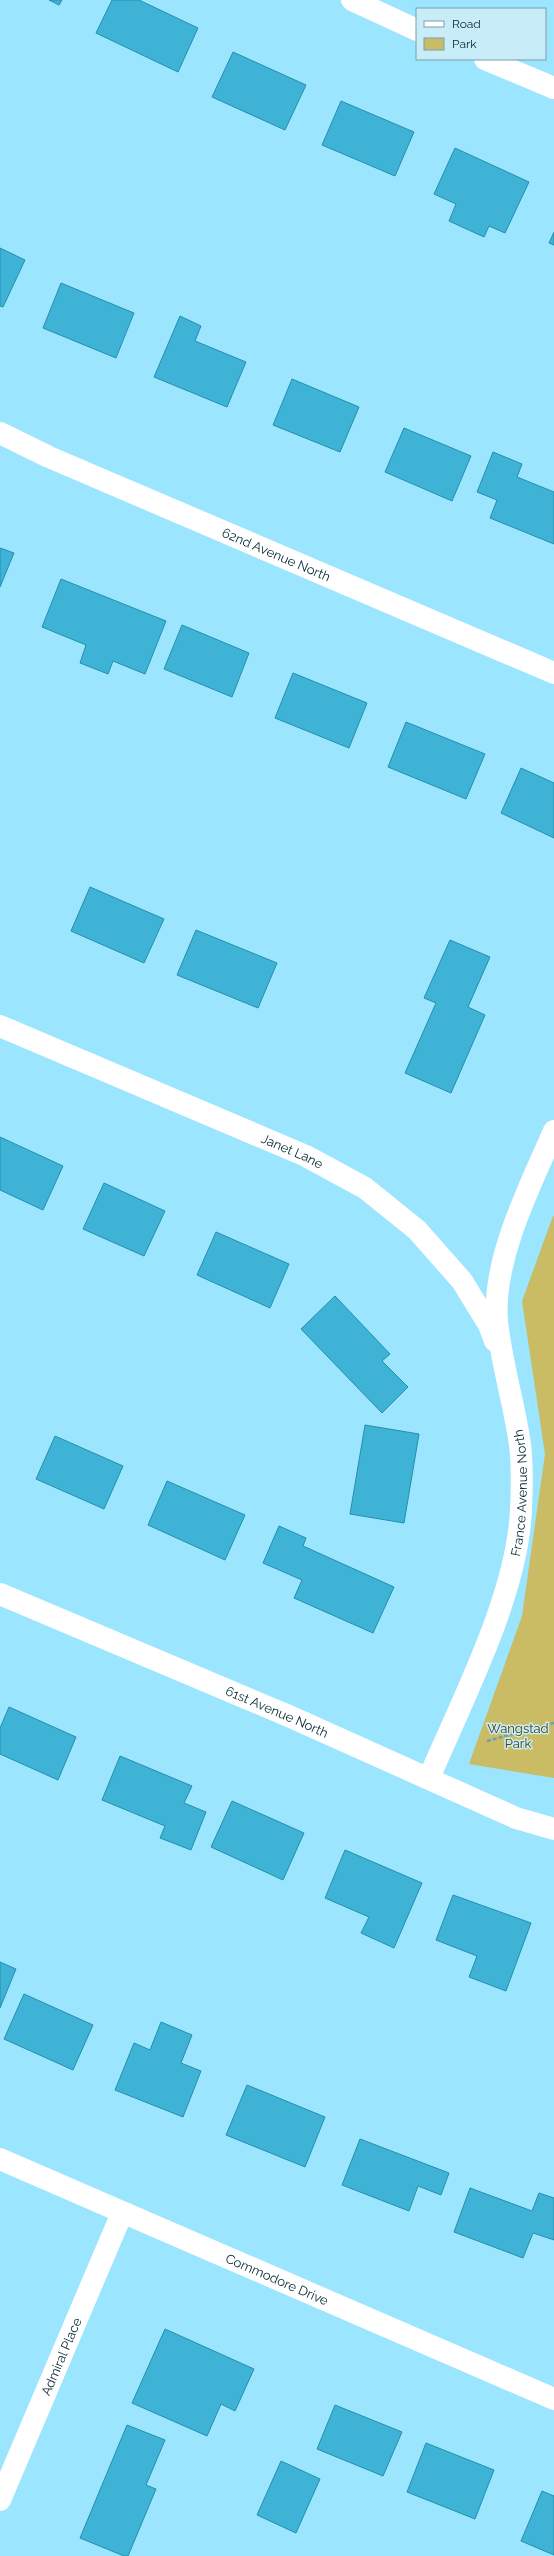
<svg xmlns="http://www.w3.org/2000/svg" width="554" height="2556" font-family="Raleway,sans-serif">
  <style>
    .green { fill: #c9bc65 }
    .building { fill: #3eb3d5; stroke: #248fad }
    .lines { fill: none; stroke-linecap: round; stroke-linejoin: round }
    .path { stroke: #66a1b4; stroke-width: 2.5; stroke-dasharray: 4 2; stroke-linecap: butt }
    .minor { stroke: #fff; stroke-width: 22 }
    .labels { text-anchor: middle; stroke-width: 3; stroke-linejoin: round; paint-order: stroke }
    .street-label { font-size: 13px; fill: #062730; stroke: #c9ecf9 }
    .park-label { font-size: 13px; fill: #494210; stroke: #c9ecf9 }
  </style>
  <rect width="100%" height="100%" fill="#9be5fe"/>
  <path class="green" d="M553,1216H554V1778L469,1764L522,1616L545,1454L522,1301Z"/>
  <path class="building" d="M49,0H62L59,5Z
    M112,0H139L198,28L178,72L96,33Z
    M233,52L306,85L285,130L212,97Z
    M341,101L414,132L395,176L322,145Z
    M455,148L529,182L505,233L489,226L484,237L449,221L456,204L434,194Z
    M554,232V245L549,243Z
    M0,248L25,260L3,307L0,306Z
    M61,283L134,313L116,358L43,328Z
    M180,316L201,326L195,341L246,362L227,407L154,377Z
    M292,379L359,407L340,452L273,425Z
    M404,428L471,456L452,501L385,472Z
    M493,452L522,464L517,477L554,492V544L490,518L497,500L477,492Z
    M0,548L14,553L0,587Z
    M61,579L166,621L145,674L113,661L108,674L80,663L86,645L42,627Z
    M182,625L249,653L232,697L164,669Z
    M293,673L367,703L349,748L275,718Z
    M406,722L485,754L466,799L388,767Z
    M521,768L554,783V838L501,813Z
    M90,887L164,919L144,963L71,931Z
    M196,930L277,963L258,1008L177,975Z
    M450,940L490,957L468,1007L485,1015L451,1093L405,1073L436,1003L424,998Z
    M0,1137L63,1166L43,1210L0,1190Z
    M104,1183L165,1211L144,1256L83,1229Z
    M216,1232L289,1264L270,1308L197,1275Z
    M335,1296L390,1354L382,1361L408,1387L382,1413L301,1329Z
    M365,1425L419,1434L404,1523L350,1514Z
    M55,1436L123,1466L104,1509L36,1479Z
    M167,1481L245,1515L225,1560L148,1525Z
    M279,1526L306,1538L303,1546L394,1587L373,1633L294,1598L302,1580L263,1563Z
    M9,1707L76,1737L58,1780L0,1754V1728Z
    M120,1756L192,1786L184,1803L206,1812L191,1850L160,1838L165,1826L102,1800Z
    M232,1801L304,1833L283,1880L211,1847Z
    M345,1850L422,1883L394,1948L361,1933L369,1917L325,1898Z
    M453,1895L531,1923L506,1991L469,1977L477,1956L436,1940Z
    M0,1962L16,1969L0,2008Z
    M24,1994L93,2025L73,2070L4,2039Z
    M161,2022L192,2035L181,2063L201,2071L183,2117L115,2090L134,2043L150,2050Z
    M247,2085L325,2117L305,2167L226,2135Z
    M360,2139L449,2173L441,2195L418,2186L409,2211L342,2185Z
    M470,2188L532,2211L539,2193L554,2198V2240L533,2233L523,2258L454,2232Z
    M165,2329L254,2369L235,2411L221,2404L207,2436L132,2403Z
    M335,2405L402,2432L383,2476L317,2449Z
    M127,2425L165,2440L146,2485L156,2489L128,2556H124L80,2538Z
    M426,2443L494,2470L475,2519L407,2492Z
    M281,2461L320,2479L296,2533L257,2515Z
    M542,2491L554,2496V2555L521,2541Z"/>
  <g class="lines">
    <path class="path" d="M487,1741L554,1723"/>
    <g class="minor">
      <path d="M352,0L417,30"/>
      <path d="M485,59L554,88"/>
      <path id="s1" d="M0,433L49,457L554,673"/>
      <path id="s2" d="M0,1026L306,1156L365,1188L417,1230L462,1281L489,1325L495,1341"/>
      <path id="s3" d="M0,1594L291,1717L516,1818L554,1829"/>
      <path id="s4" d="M429,1778C463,1698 517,1596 521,1510C522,1487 523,1460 519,1438C513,1400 501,1360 497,1321C492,1260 530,1186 554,1131"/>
      <path id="s5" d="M0,2159L554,2399"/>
      <path id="s6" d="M0,2500L122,2213"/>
    </g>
  </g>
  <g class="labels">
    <g class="street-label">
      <text dy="5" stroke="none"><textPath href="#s1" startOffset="302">62nd Avenue North</textPath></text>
      <text dy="5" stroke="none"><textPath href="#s2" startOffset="318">Janet Lane</textPath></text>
      <text dy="5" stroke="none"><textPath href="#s4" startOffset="302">France Avenue North</textPath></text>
      <text dy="5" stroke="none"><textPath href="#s3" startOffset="301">61st Avenue North</textPath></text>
      <text dy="5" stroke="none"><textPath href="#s5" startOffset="302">Commodore Drive</textPath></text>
      <text dy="5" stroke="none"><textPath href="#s6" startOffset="156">Admiral Place</textPath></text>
    </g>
    <g class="park-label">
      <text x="518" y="1733">Wangstad<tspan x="518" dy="15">Park</tspan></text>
    </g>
  </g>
  <rect x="416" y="8" width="130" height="52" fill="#c9ecf9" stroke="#7b9da9"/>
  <rect x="424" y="21" width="20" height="6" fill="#ffffff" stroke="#7b9da9"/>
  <text x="452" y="28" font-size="12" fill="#062730">Road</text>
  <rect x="424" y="38" width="20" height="12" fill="#c9bc65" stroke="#7b9da9"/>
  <text x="452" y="48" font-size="12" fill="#062730">Park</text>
</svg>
